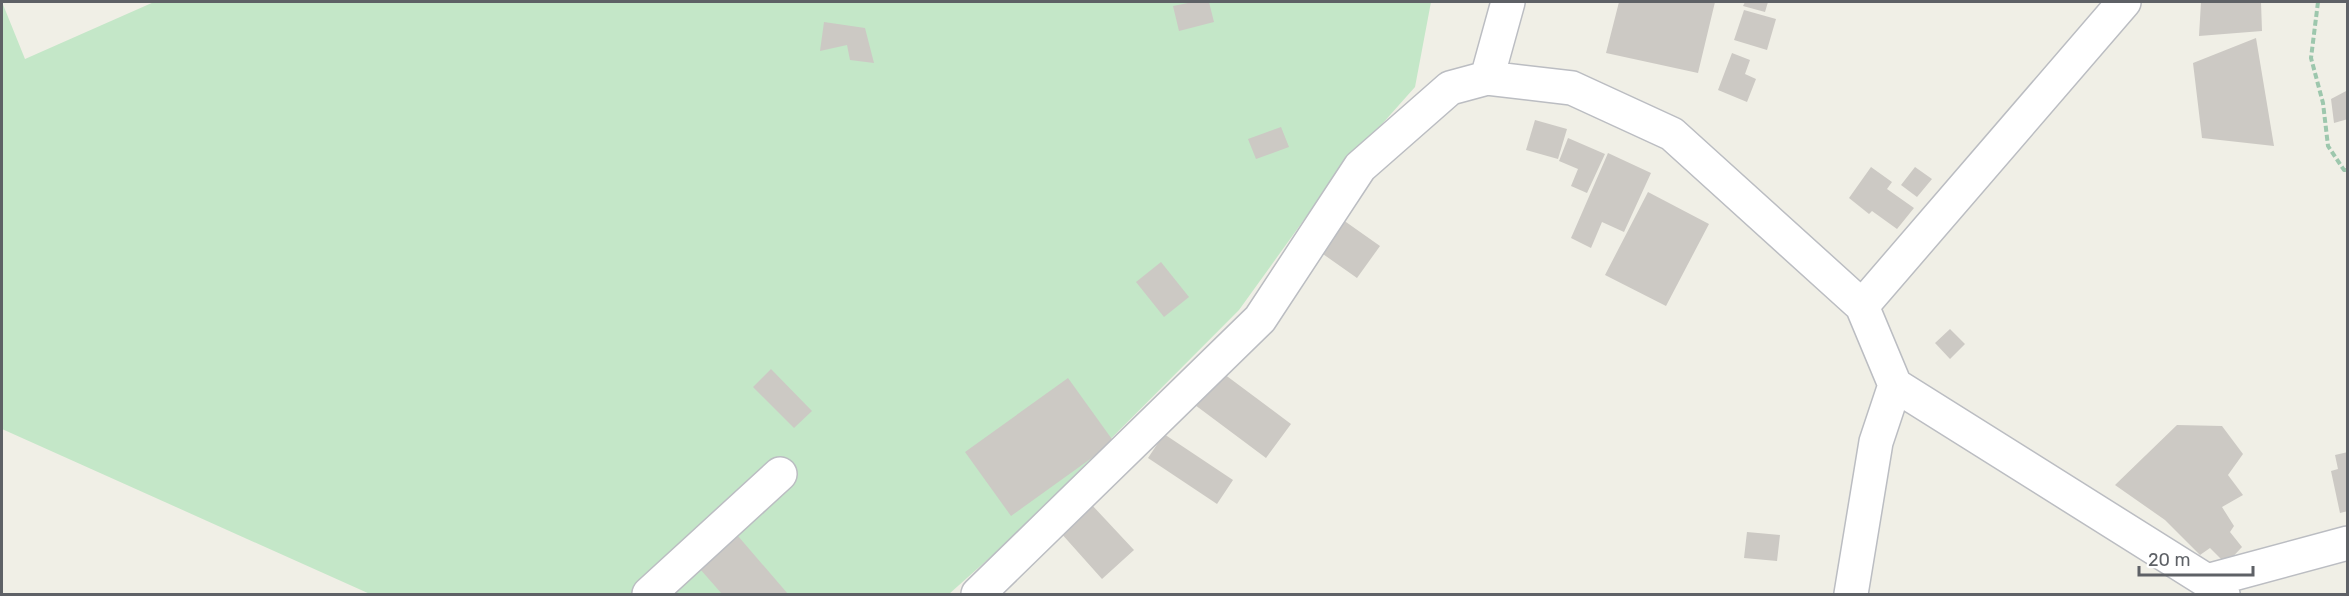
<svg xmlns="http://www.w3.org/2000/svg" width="2349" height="596" font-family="Rubik,sans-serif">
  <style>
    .green { fill: #c4e7c8 }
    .building { fill: #ccc9c4 }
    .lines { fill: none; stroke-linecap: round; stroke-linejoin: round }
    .street-casing { stroke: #bbbdc2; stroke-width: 36 }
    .path { stroke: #9dc7ad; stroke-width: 4; stroke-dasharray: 6 3; stroke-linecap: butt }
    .street { stroke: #fff; stroke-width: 33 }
  </style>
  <rect width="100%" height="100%" fill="#f0efe6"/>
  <path class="green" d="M2,2L25,59L154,2H1431L1415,87L1334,178L1239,310L1013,537L949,594H370L2,429Z"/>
  <path class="building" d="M1193,2H1209L1214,22L1179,31L1173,6Z
    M1619,2H1715L1698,73L1606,53Z
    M1745,2H1768L1765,12L1743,6Z
    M2201,2H2261L2262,31L2199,36Z
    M1744,10L1776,19L1767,50L1734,40Z
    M824,22L865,28L874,63L850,60L847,45L820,51Z
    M2256,38L2274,146L2202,138L2193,63Z
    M1732,53L1750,60L1745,74L1756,79L1747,102L1718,90Z
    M2348,90V119L2334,123L2331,99Z
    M1535,120L1567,129L1558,159L1526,150Z
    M1281,127L1289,147L1256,159L1248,139Z
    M1568,138L1605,154L1587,193L1571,186L1578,169L1559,161Z
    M1608,153L1651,173L1624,232L1602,222L1591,248L1571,238Z
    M1871,167L1892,182L1887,189L1914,208L1897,229L1872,211L1869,214L1849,198Z
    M1915,167L1932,179L1917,197L1901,185Z
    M1648,192L1709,224L1666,306L1605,275Z
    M1336,215L1380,246L1357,278L1313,247Z
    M1161,262L1189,297L1164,317L1136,282Z
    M1950,329L1965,344L1950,359L1935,343Z
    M1216,368L1291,424L1266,458L1191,402Z
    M771,369L812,411L794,428L753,387Z
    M1068,378L1114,442L1011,516L965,452Z
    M2177,425L2222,426L2243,454L2228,475L2243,495L2222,507L2234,526L2230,532L2242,547L2226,564L2210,548L2200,555L2165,520L2115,485Z
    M1164,434L1233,480L1217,504L1148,458Z
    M2348,452V511L2340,513L2331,471L2338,469L2335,455Z
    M1091,504L1134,550L1102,579L1060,532Z
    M1747,532L1780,535L1777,561L1744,558Z
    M738,536L788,594H722L700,569Z"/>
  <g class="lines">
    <defs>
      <path id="street" d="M1487,78L1508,2
        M1862,306L2124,2
        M2207,581L2348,543
        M649,594L780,474
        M978,594L1260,319L1360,167L1450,88L1487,78L1572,88L1672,134L1862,306L1895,385L2207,581L2223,594
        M1851,594L1876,442L1895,385"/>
    </defs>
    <use href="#street" class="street-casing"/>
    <path class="path" d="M2318,2L2311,58L2323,103L2328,146L2344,170H2348"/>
    <use href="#street" class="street"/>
  </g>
  <rect width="2349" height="596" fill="none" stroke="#5e6166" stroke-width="6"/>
  <path d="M2139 566v9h114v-9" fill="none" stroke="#5e6166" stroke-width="3"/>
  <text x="2148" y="566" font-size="18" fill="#5e6166" stroke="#ffffff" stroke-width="4.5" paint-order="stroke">20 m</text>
</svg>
